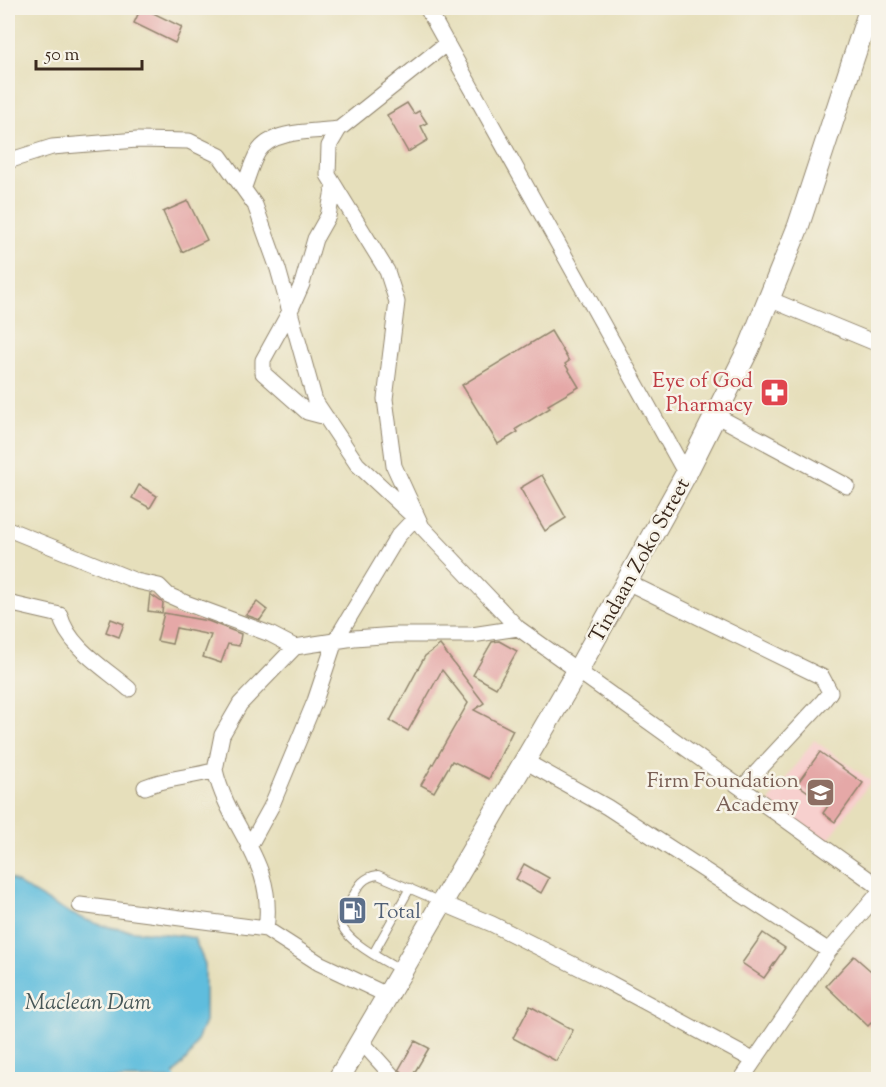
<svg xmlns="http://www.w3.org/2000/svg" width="886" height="1087" font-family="'Sorts Mill Goudy',serif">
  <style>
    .built { fill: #f7d0ce }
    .water { fill: #5fbddd; stroke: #4d747e; stroke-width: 1.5 }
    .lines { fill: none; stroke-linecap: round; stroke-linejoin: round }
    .stream { stroke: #5fbddd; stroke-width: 4.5 }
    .building { fill: #e5a8a7 }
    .lane-casing { stroke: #90846c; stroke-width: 10 }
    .street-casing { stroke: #90846c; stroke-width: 17 }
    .secondary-casing { stroke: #90846c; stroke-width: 23 }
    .lane { stroke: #fff; stroke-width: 8 }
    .street { stroke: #fff; stroke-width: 15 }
    .secondary { stroke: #fff; stroke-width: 21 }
    .labels { text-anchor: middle; stroke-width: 5; stroke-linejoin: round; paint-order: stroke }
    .health-label { font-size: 21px; fill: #be3a42; stroke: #f7f3e8; text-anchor: end }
    .street-label { font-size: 21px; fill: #3b2a1e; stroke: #f7f3e8 }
    .education-label { font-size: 21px; fill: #785e54; stroke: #f7f3e8; text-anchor: end }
    .service-label { font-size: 21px; fill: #4e5e75; stroke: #f7f3e8; text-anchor: start }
    .water-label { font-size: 22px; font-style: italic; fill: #465657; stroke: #f7f3e8 }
  </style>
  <rect width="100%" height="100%" fill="#f7f3e8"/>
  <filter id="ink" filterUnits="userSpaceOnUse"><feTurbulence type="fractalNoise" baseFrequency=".0167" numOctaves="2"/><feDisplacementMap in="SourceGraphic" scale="12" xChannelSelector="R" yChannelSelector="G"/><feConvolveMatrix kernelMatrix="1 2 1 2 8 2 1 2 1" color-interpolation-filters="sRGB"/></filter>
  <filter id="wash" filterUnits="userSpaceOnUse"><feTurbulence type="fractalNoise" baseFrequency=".008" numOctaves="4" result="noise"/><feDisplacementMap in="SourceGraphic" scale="24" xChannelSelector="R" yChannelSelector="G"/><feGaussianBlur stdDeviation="1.35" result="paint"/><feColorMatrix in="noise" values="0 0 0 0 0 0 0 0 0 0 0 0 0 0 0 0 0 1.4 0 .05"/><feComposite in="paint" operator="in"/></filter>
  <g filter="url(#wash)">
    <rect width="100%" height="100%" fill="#e6dfbb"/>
    <path class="built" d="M814,740L871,781L826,843L769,802Z"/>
    <path class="water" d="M8,877C33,892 61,911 89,921C122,934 160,931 194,938L205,964V1022L191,1054L170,1079H8Z"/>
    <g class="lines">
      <path class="stream" d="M172,1077L174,1080"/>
    </g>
    <g id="blocks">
      <path class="building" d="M141,8H155L153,13L182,27L175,43L134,23Z
        M407,103L414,114L419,111L427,123L421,126L428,140L408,152L387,115Z
        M188,201L207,240L182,252L163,212Z
        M551,331L569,361L565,364L579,387L548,405L550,408L516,429L518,432L498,444L462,385Z
        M542,475L566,518L545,531L520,488Z
        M139,485L157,496L150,508L132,498Z
        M150,594L163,603L162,613L148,611Z
        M257,602L267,610L260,620L246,615Z
        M164,613L208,621L241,634L239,646L228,644L221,663L203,657L211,635L176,628L172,644L157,641Z
        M111,619L124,624L119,637L106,632Z
        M499,641L517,651L496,688L473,675L492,642Z
        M440,645L484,703L474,710L513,730L489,779L452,761L434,792L421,785L468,703L442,670L408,731L390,721L425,656Z
        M820,752L863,783L835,822L823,813L828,806L797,784Z
        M524,864L549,878L541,893L516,879Z
        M763,933L785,948L764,978L742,963Z
        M854,956L879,978V1015L868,1026L826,986Z
        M530,1006L573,1030L556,1061L513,1038Z
        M415,1041L429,1048L410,1080L399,1069Z"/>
    </g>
  </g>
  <g filter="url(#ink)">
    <use href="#blocks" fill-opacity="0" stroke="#90846c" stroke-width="1.5"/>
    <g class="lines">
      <defs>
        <path id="lane" d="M373,954L410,888
          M400,970C385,961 339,939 341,919C342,913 349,904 352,898C359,885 363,877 378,875L441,902"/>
        <path id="street" d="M427,8L686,474
          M447,43L339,129L329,146L328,175L387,271L397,302L385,399L394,466L422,527L518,628L878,886
          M8,161L52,147L137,140L189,141L220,156L255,205L278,269L315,401L357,464L415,518L398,536L335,641L315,701L271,807L249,847
          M244,187C248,176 252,162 258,152C272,129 316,132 339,129
          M769,299L878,344
          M715,415L847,486
          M326,417L307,412L263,373V360L290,311L302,284L315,239L328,216L334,185
          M8,529L136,581L159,586L168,595L186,603L270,634L295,647
          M627,582L822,677L830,692L823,701L742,788
          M8,603L60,615C68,647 105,668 129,689
          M523,760L607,807L829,951
          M215,770C229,830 276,861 266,929
          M145,787C168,777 191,778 215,770L222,735L240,704L295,647L354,638L396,635H472L518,628
          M442,903L492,924L610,983L753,1060
          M80,905L266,929L319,963L389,996
          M360,1040L396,1080
          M741,1080L829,951L878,894"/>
        <path id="secondary" d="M338,1080L578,670L686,474L749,348L798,227L870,8"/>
      </defs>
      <use href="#lane" class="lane-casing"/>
      <use href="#street" class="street-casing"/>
      <use href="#secondary" class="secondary-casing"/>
      <use href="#lane" class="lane"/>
      <use href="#street" class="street"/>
      <use href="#secondary" class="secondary"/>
    </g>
  </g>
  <defs>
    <symbol id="pharmacy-square" viewBox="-11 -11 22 22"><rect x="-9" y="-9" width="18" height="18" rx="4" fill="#e0444e" stroke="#f7f3e8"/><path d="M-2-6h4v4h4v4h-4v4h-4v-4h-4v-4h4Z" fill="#fff"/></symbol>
    <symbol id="school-square" viewBox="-11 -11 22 22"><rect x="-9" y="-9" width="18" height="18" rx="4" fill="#8d6e63" stroke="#f7f3e8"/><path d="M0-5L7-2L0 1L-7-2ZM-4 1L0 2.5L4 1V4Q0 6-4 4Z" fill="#fff"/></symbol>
    <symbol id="fuel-square" viewBox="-11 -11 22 22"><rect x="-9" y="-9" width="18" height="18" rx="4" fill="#5c6f8a" stroke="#f7f3e8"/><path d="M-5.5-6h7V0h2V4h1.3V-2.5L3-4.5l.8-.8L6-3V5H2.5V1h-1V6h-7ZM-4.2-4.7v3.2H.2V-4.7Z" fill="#fff"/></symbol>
  </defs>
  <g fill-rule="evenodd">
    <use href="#pharmacy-square" x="758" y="376" width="33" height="33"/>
    <use href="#school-square" x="804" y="776" width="33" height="33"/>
    <use href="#fuel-square" x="336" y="894" width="33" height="33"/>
  </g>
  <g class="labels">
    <g class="health-label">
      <text x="753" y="387">Eye of God<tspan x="753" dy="24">Pharmacy</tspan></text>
    </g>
    <g class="street-label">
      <text transform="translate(639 560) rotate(-61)" y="7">Tindaan Zoko Street</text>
    </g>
    <g class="education-label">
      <text x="799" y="787">Firm Foundation<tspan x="799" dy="24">Academy</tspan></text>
    </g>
    <g class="service-label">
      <text x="374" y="918">Total</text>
    </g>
    <g class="water-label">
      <text x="88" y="1009">Maclean Dam</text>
    </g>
  </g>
  <rect width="886" height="1087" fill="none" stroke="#f7f3e8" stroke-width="30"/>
  <path d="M36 60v9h106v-9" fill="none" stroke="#3b2a1e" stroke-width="3"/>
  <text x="45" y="60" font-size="18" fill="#3b2a1e" stroke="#f7f3e8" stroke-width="4.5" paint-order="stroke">50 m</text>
</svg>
